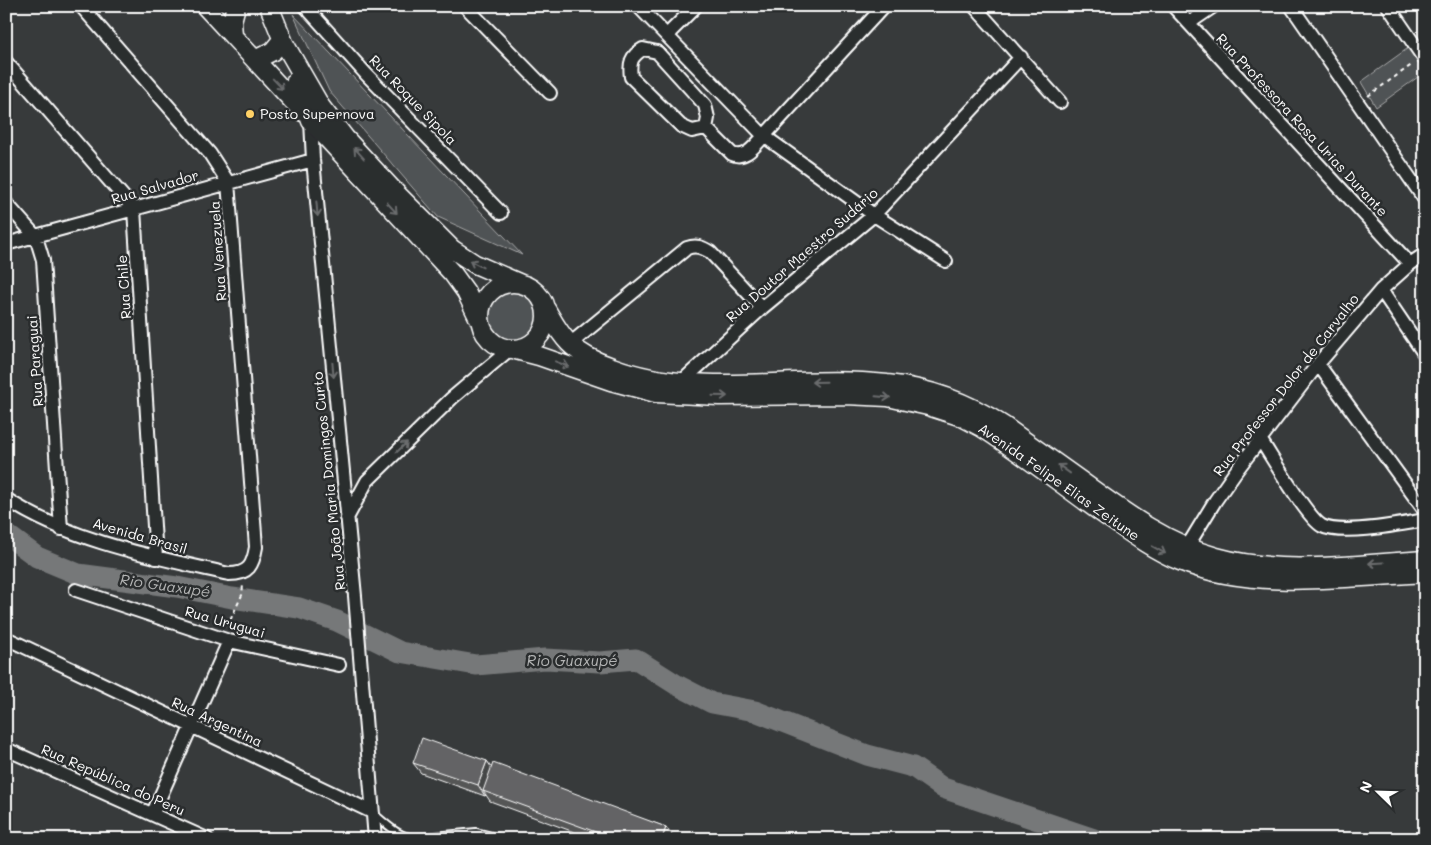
<svg xmlns="http://www.w3.org/2000/svg" width="1431" height="845" font-family="Mali,sans-serif">
  <style>
    .green { fill: #505354; stroke: #a8a9aa }
    .lines { fill: none; stroke-linecap: round; stroke-linejoin: round }
    .river { stroke: #767879; stroke-width: 21 }
    .service-casing { stroke: #fff; stroke-width: 10 }
    .minor-casing { stroke: #fff; stroke-width: 16 }
    .secondary-casing { stroke: #fff; stroke-width: 21 }
    .path { stroke: #fff; stroke-width: 2; stroke-dasharray: 4 4; stroke-linecap: butt }
    .service { stroke: #2a2d2e; stroke-width: 6 }
    .minor { stroke: #2a2d2e; stroke-width: 12 }
    .secondary { stroke: #2a2d2e; stroke-width: 18 }
    .wall { fill: #555657; stroke: #fff }
    .shaded-wall { fill: #454647; stroke: #fff }
    .building { fill: #636465; stroke: #fff }
    .oneway { stroke: #6a6c6d }
    .poi-dot { fill: #ffd166; stroke: #2a2d2e; stroke-width: 2 }
    .labels { text-anchor: middle; stroke-width: 5; stroke-linejoin: round; paint-order: stroke }
    .street-label { font-size: 14px; fill: #fff; stroke: #2a2d2e }
    .poi-label { font-size: 14px; fill: #fff; stroke: #2a2d2e; text-anchor: start }
    .water-label { font-size: 15px; font-style: italic; fill: #b4b5b5; stroke: #2a2d2e }
  </style>
  <rect width="100%" height="100%" fill="#373a3b"/>
  <filter id="ink" filterUnits="userSpaceOnUse"><feTurbulence type="fractalNoise" baseFrequency=".02" numOctaves="2"/><feDisplacementMap in="SourceGraphic" scale="10" xChannelSelector="R" yChannelSelector="G"/><feConvolveMatrix kernelMatrix="1 2 1 2 8 2 1 2 1" color-interpolation-filters="sRGB"/></filter>
  <g filter="url(#ink)">
    <path class="green" d="M293,14L522,255L438,217L329,91Z
      M1411,46L1425,67V72L1376,107L1361,82Z
      M485 316a28 28 0 1 1 56 0a28 28 0 1 1-56 0Z"/>
    <g class="lines">
      <path class="river" d="M6,534L37,557L78,574L177,587L232,598L299,608L337,621L400,652L476,665L545,659L600,662L636,659L677,685L712,703L755,711L867,755L913,767L943,788L1094,839"/>
      <defs>
        <path id="service" d="M374,814C387,824 397,836 414,838L476,832L504,839"/>
        <path id="minor" d="M305,6L366,74L501,213
          M465,6L550,93
          M638,6L764,136L874,215L946,261
          M974,6L1060,102
          M1173,6L1410,264
          M1291,6L1425,200
          M1388,6L1425,60
          M1189,23L1214,6
          M667,35L696,6
          M643,49L657,52L705,105L708,118L706,128L692,131L681,126L631,77C629,63 631,56 643,49Z
          M6,62L134,209L156,558
          M311,121L313,160L355,596L375,839
          M706,128L732,154C746,160 755,145 764,136L884,6
          M6,203L36,237L43,260L61,529
          M6,244L313,160
          M1381,290L1425,355
          M570,344L687,248C696,245 702,247 710,252L762,308
          M1318,364L1425,511
          M678,385L762,308L874,215L1021,57
          M1260,439C1272,457 1307,518 1322,526C1342,536 1402,524 1425,520
          M6,499C72,542 154,557 229,574C249,574 253,565 256,547L228,182L210,154L81,6
          M347,518L367,481L452,398L509,350
          M1184,552L1215,501L1236,471L1318,364L1381,290L1410,264L1425,254
          M76,590L229,641L339,665
          M6,638L372,812
          M6,749L207,839
          M153,813L229,641"/>
        <path id="secondary" d="M205,6L303,112
          M269,6L284,43L321,107L345,138L394,191L452,249L475,264L521,284
          M233,36L232,21L236,6
          M255,60L273,51L282,40
          M296,81L311,121L453,274L466,292L479,319
          M480 316a33 33 0 1 1 66 0a33 33 0 1 1-66 0Z
          M546,309C553,321 559,333 569,343C581,355 597,362 612,367C699,400 797,373 887,384C929,388 969,403 1004,426C1030,445 1056,463 1081,481C1124,512 1165,543 1216,557C1283,576 1357,564 1425,560
          M516,350L539,356L611,381L656,393L719,396L846,395L888,397L928,406L962,417L981,427C1022,453 1060,483 1099,511C1125,529 1151,549 1180,561C1251,591 1349,577 1425,573"/>
      </defs>
      <use href="#service" class="service-casing"/>
      <use href="#minor" class="minor-casing"/>
      <use href="#secondary" class="secondary-casing"/>
      <path class="path" d="M1368,96L1413,64
        M227,627L242,595L243,585"/>
      <use href="#service" class="service"/>
      <use href="#minor" class="minor"/>
      <use href="#secondary" class="secondary"/>
    </g>
    <path class="wall" d="M487,761L491,767L666,827L674,837L673,839H593L490,801L486,795L485,796L421,773L413,763Z"/>
    <path class="shaded-wall" d="M487,761L494,771L483,791L486,795L485,796L478,785Z
      M666,827L674,837L673,839H662Z"/>
    <path class="building" d="M422,738L487,761L478,785L413,763Z
      M493,763L666,827L662,839H615L483,791Z"/>
    <defs><path id="oneway-shaft" d="M-6 0H5M1.5-3L5.5 0L1.5 3" fill="none" stroke-width="1.6" stroke-linecap="round" stroke-linejoin="round" transform="scale(1.25)"/></defs>
    <g class="oneway">
      <use href="#oneway-shaft" transform="translate(278 84) rotate(46)"/>
      <use href="#oneway-shaft" transform="translate(359 153) rotate(-132)"/>
      <use href="#oneway-shaft" transform="translate(392 208) rotate(47)"/>
      <use href="#oneway-shaft" transform="translate(317 209) rotate(85)"/>
      <use href="#oneway-shaft" transform="translate(476 264) rotate(-153)"/>
      <use href="#oneway-shaft" transform="translate(562 364) rotate(21)"/>
      <use href="#oneway-shaft" transform="translate(333 370) rotate(85)"/>
      <use href="#oneway-shaft" transform="translate(819 382) rotate(179)"/>
      <use href="#oneway-shaft" transform="translate(720 396) rotate(1)"/>
      <use href="#oneway-shaft" transform="translate(883 397) rotate(5)"/>
      <use href="#oneway-shaft" transform="translate(402 447) rotate(-44)"/>
      <use href="#oneway-shaft" transform="translate(1064 469) rotate(-144)"/>
      <use href="#oneway-shaft" transform="translate(1159 550) rotate(29)"/>
      <use href="#oneway-shaft" transform="translate(1376 563) rotate(177)"/>
    </g>
  </g>
  <circle class="poi-dot" cx="250" cy="114" r="5"/>
  <g class="labels">
    <g class="street-label">
      <text transform="translate(413 100) rotate(46)" y="5">Rua Roque Sipola</text>
      <text transform="translate(1302 125) rotate(47)" y="5">Rua Professora Rosa Urias Durante</text>
      <text transform="translate(155 187) rotate(-16)" y="5">Rua Salvador</text>
      <text transform="translate(218 251) rotate(-94)" y="5">Rua Venezuela</text>
      <text transform="translate(802 255) rotate(-41)" y="5">Rua Doutor Maestro Sudário</text>
      <text transform="translate(124 287) rotate(-94)" y="5">Rua Chile</text>
      <text transform="translate(35 361) rotate(-94)" y="5">Rua Paraguai</text>
      <text transform="translate(1286 385) rotate(-52)" y="5">Rua Professor Dolor de Carvalho</text>
      <text transform="translate(329 481) rotate(-96)" y="5">Rua João Maria Domingos Curto</text>
      <text transform="translate(1059 482) rotate(35)" y="5">Avenida Felipe Elias Zeitune</text>
      <text transform="translate(140 536) rotate(16)" y="5">Avenida Brasil</text>
      <text transform="translate(225 622) rotate(16)" y="5">Rua Uruguai</text>
      <text transform="translate(217 722) rotate(25)" y="5">Rua Argentina</text>
      <text transform="translate(113 780) rotate(24)" y="5">Rua República do Peru</text>
    </g>
    <g class="poi-label">
      <text x="260" y="119">Posto Supernova</text>
    </g>
    <g class="water-label">
      <text transform="translate(165 586) rotate(8)" y="5">Rio Guaxupé</text>
      <text x="572" y="666">Rio Guaxupé</text>
    </g>
  </g>
  <rect width="1431" height="845" fill="none" stroke="#2a2d2e" stroke-width="25"/>
  <rect x="12" y="12" width="1406" height="820" fill="none" stroke="#fff" stroke-width="2" filter="url(#ink)"/>
  <g transform="translate(1378 792) rotate(293)" stroke="#2a2d2e" stroke-width="4" paint-order="stroke">
  <path d="M0-4L9 19L0 12L-9 19Z" fill="#ffffff"/>
  <text y="-8" font-size="14" font-weight="bold" text-anchor="middle" fill="#ffffff">N</text>
  </g>
</svg>
